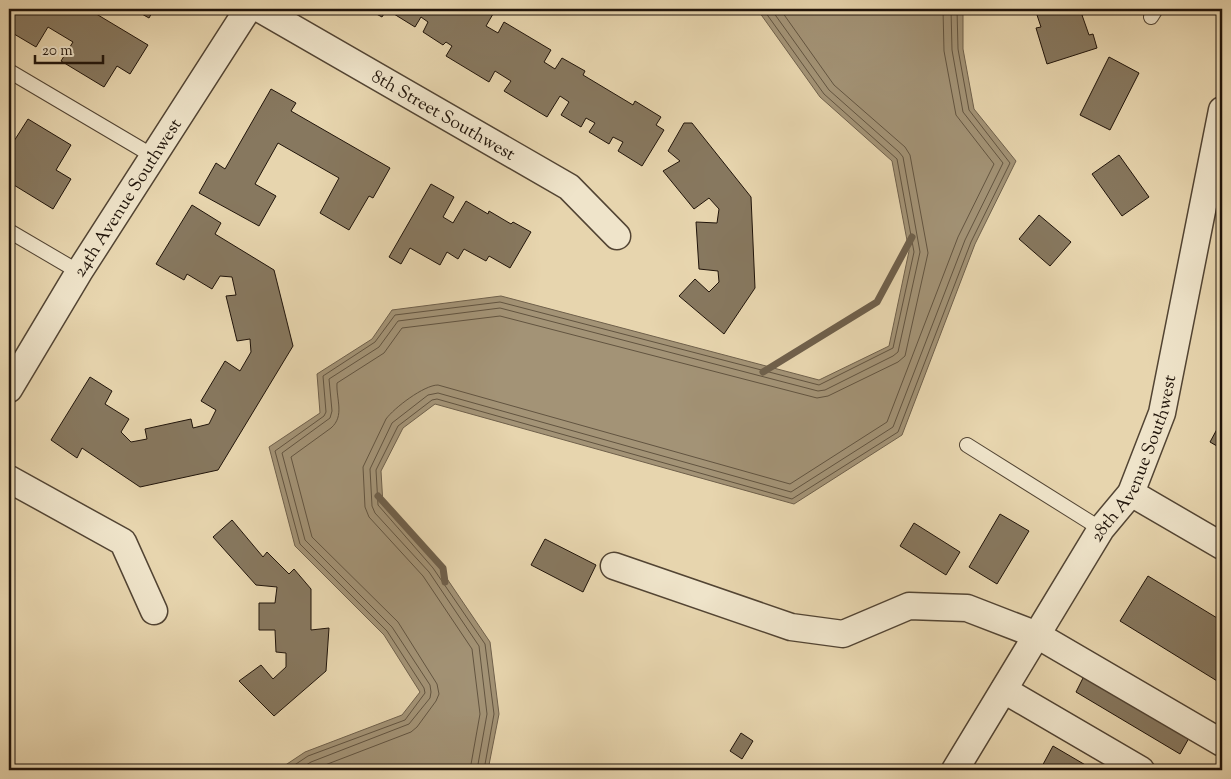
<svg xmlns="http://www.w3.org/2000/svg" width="1231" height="779" font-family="'Sorts Mill Goudy',serif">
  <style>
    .water { fill: #a39376; stroke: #6f604b }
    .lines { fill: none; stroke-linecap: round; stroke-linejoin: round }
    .shore { stroke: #625440; stroke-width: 1 }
    .stream { stroke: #6f604b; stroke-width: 7 }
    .building { fill: #87785f; stroke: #20140a }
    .service-casing { stroke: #524433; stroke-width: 16 }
    .minor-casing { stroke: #524433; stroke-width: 29 }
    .service { stroke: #efe4ca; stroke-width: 14 }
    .minor { stroke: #efe4ca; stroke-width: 26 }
    .labels { text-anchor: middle; stroke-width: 5; stroke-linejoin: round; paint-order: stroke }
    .street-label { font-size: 18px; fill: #20140a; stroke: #efe4ca }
  </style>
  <rect width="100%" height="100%" fill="#e7d5ae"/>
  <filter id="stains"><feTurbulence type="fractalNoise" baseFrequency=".004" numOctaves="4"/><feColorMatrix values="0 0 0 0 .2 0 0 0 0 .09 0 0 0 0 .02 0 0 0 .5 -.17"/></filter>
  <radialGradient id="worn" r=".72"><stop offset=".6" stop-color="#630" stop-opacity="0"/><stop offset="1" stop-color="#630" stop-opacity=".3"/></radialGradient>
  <path class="water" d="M757,9H963V49L974,109L1016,161L975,244L902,435L794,504L435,404L403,428L381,471L383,505L437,564L490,642L499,714L488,770H278L305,752L402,715L420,692L384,635L295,546L269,447L320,413L317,374L372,339L392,310L501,296L819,380L889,346L909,251L892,161L820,97Z"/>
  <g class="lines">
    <path class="shore" d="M287,770L308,756L405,720L425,693L424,688L387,631L300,544L275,451L324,416L326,412L323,376L375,342L395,315L500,302L819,385L893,348L914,252L897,159L824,94L763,9
      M298,770L311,762L409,724L430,698L431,692L430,685L392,627L305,540L282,453L330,418L332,411L329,379L379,347L398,321L500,308L818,391L825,390L893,356L898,352L920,252L903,157L899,152L829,90L771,9
      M312,770L411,732L417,727L436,701L439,694L437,684L398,622L312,537L291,457L331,428C345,416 336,399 337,383L384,353L402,328L500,316L817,398L828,396L898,362L905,356L928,253L910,155L905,147L834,85L780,9
      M470,770L480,714L472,649L423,576L369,517L365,507L363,467L386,419C394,408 424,385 438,385L790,484L887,422L958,237L994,164L956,115L944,51L943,9
      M477,770L487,714L479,646L429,572L375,513L372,506L370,469L392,423L428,395L438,393L791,492L893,427L965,240L1003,163L963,112L952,50L951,9
      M484,770L494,714L485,644L433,568L378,505L376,470L398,426L432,400L437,399L792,499L898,432L971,242L1010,163L969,110L958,49L957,9"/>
    <path class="stream" d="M763,372L877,302L912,237
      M378,496L443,568L445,582"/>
  </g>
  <path class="building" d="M9,9H88L148,45L130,74L117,66L104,87L61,61L73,42L48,27L36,47L9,31Z
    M133,9H154L149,18Z
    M367,9H387L382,17Z
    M397,9H484L493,14L486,26L498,33L504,22L551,50L544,62L555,69L562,58L585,71L583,75L633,105L635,101L661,117L656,125L664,130L642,166L618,151L623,142L613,137L609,144L589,132L595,123L586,118L581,127L561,115L569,102L560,96L547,117L504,91L511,81L495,71L489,82L446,56L452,46L446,42L443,45L423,32L428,22L421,17L415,27L394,14Z
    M1035,9H1088L1089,13L1082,15L1089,35L1093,34L1097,48L1047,64L1036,28L1041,27Z
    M1109,57L1139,73L1110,130L1080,115Z
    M271,89L296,103L291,111L390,168L373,198L369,196L349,230L320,213L339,178L278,143L255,184L276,196L259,226L199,193L216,163L225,169Z
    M28,119L71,145L56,170L71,179L53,209L9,182V138L14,141Z
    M684,123H692L751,197L755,288L724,334L679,296L695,279L709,292L719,282L718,271L699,269L696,222L717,223L719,209L709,198L694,209L663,171L680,161L668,151Z
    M1119,155L1149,197L1122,216L1092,174Z
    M431,184L454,197L443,217L453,223L466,201L488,214L489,211L511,224L513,222L531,232L510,268L489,256L486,261L464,249L458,259L447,252L440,265L410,248L401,264L389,257Z
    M192,205L221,223L215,234L274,270L293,346L218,470L140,487L82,448L77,458L51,440L90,377L112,391L105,404L129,419L121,432L131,442L147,439L145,429L191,419L193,428L209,424L216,410L201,401L225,361L240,371L251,352L250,339L237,341L226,296L236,295L232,277L220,276L212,289L187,274L184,280L156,264Z
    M1039,215L1071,242L1050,266L1019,239Z
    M1222,420V449L1210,442Z
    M1000,514L1029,531L997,584L969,567Z
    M232,520L263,557L267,552L289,574L294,569L311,589V630L329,628L326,671L274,716L239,681L261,665L273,679L286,667V653L276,652L275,630H259V603H275L277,587L256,585L213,537Z
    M914,523L960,552L946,575L900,546Z
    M545,539L596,565L583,592L531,565Z
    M1148,576L1222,621V684L1120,621Z
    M1084,676L1189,738L1180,754L1076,692Z
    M741,733L753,741L742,759L730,751Z
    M1053,746L1094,770H1040Z"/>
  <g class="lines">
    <defs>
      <path id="service" d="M1151,17L1156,9
        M9,71L153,156
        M9,231L79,272
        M967,445L1101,529"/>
      <g id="minor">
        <path id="s1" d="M260,9L569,187L617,236"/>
        <path id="s2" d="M9,389L79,272L248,9"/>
        <path d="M9,479L123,542L154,611"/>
        <path d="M1131,493L1222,546"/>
        <path d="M614,566L791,627L843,634L909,606L967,608L1037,635L1222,743"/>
        <path d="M1004,690L1141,770"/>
        <path id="s3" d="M955,770L1101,529L1131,493L1162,413L1222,110"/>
      </g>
    </defs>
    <use href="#service" class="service-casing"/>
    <use href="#minor" class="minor-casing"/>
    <use href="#service" class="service"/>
    <use href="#minor" class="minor"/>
  </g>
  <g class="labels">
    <g class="street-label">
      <text dy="6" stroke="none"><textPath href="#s1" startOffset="212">8th Street Southwest</textPath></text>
      <text dy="6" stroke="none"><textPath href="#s2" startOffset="225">24th Avenue Southwest</textPath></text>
      <text dy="6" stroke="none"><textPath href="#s3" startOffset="361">28th Avenue Southwest</textPath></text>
    </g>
  </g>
  <rect width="1231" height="779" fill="none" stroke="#e7d5ae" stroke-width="30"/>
  <rect x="10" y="10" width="1211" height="759" fill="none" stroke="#20140a" stroke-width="2.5"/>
  <rect x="15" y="15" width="1201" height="749" fill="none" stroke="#20140a"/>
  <path d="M35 55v8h68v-8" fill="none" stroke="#20140a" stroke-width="2.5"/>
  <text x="42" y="55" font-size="15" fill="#20140a" stroke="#efe4ca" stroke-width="4" paint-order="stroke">20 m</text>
  <rect width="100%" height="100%" filter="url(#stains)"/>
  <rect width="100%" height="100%" fill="url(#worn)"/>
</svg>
